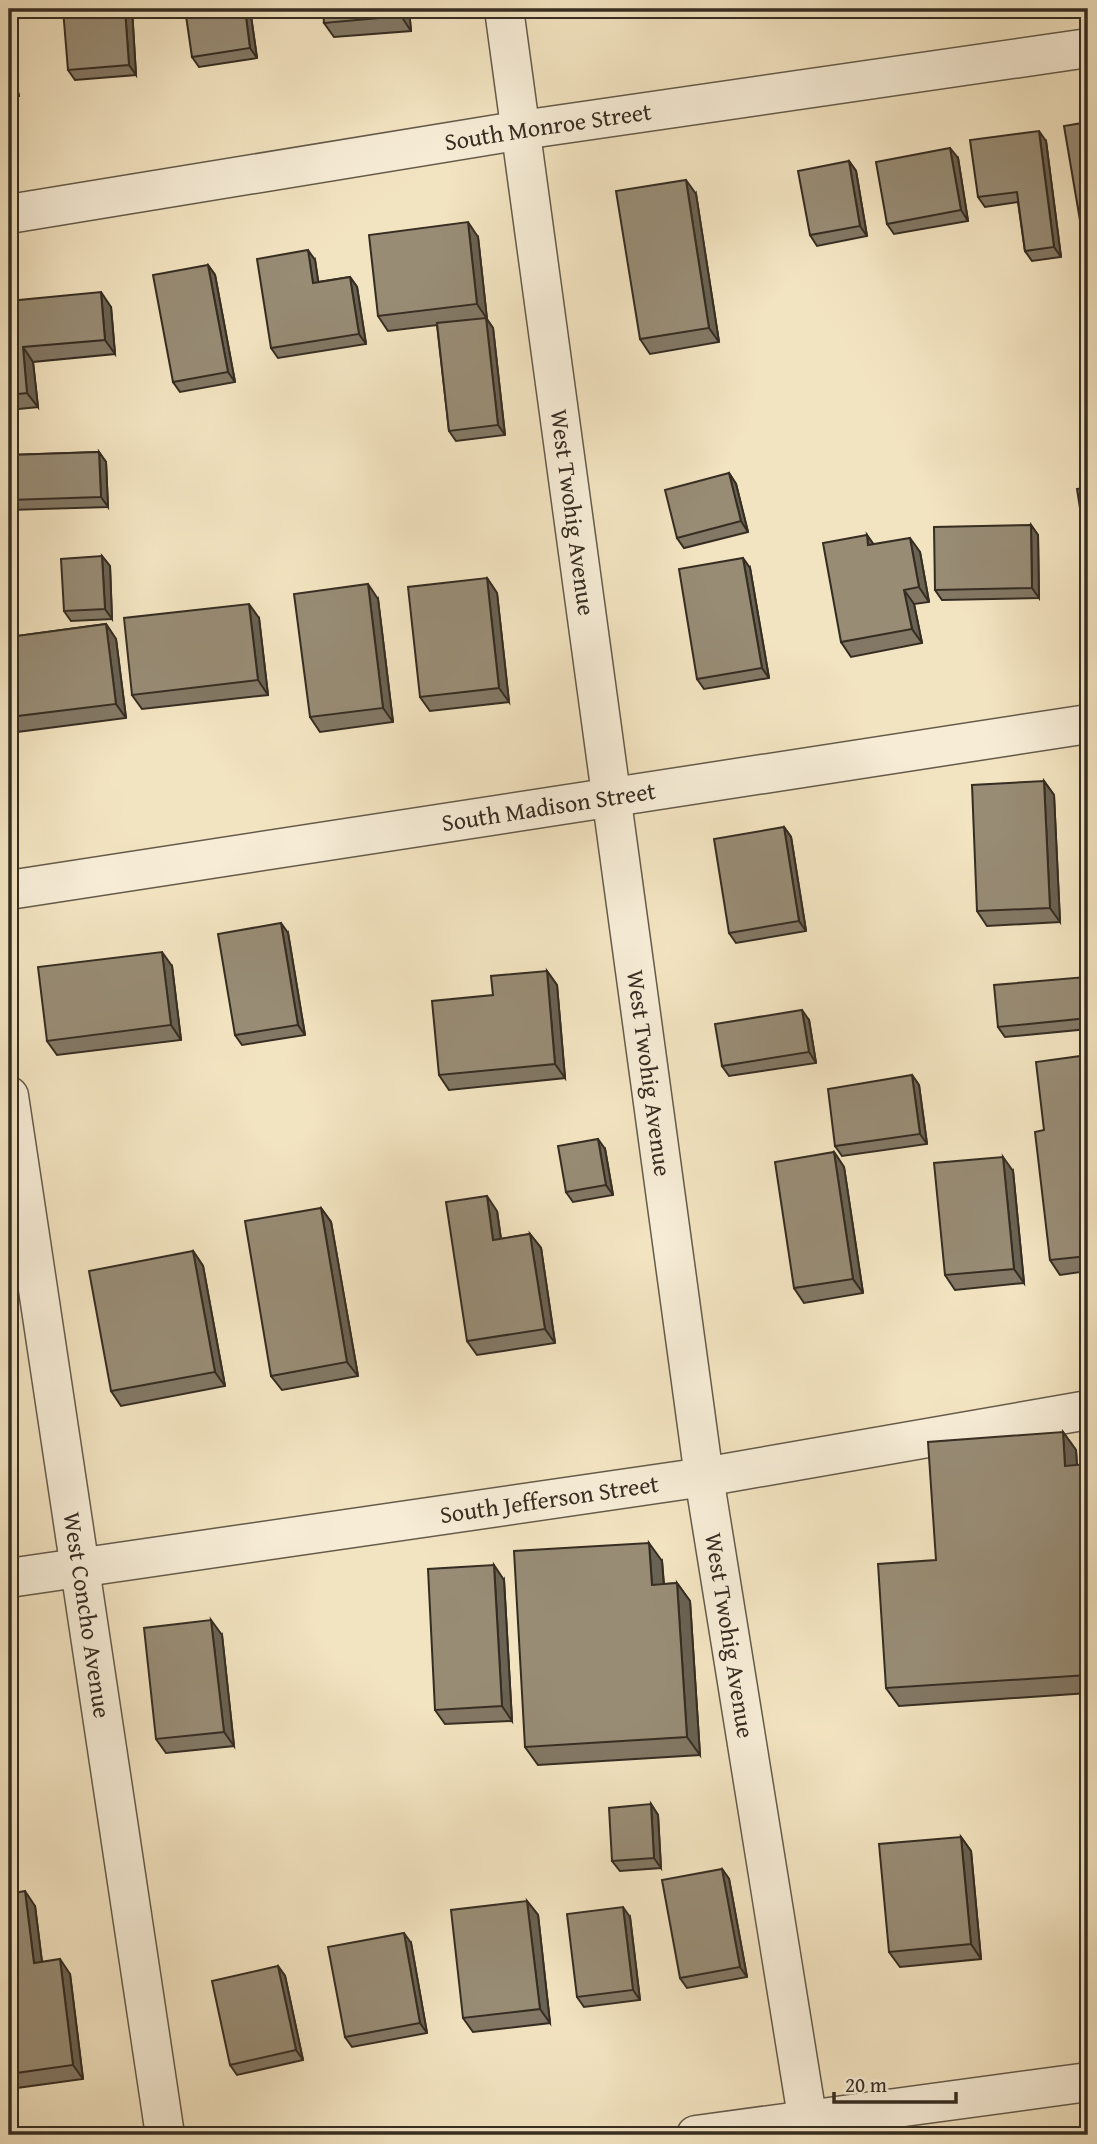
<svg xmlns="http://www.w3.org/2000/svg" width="1097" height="2144" font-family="'Gentium Book Plus',serif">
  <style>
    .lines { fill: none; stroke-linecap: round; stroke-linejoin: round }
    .minor-casing { stroke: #655b4a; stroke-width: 41 }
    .minor { stroke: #f7edd7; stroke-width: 38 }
    .wall { fill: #837865; stroke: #362d22; stroke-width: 2 }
    .shaded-wall { fill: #6a6252; stroke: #362d22; stroke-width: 2 }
    .building { fill: #988c75; stroke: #362d22; stroke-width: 2 }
    .labels { text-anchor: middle; stroke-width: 5; stroke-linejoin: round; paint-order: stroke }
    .street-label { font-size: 24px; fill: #362d22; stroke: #f7edd7 }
  </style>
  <rect width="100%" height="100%" fill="#f3e4c1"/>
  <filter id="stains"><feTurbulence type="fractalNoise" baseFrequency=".00286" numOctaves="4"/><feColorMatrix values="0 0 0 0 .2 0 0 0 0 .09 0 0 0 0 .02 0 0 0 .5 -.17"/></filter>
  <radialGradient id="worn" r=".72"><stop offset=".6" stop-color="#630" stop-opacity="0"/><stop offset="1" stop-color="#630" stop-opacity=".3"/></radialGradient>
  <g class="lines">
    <defs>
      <g id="minor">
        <path id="s1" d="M504,9L704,1477L810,2135"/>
        <path id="s2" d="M9,214L522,130L1088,48"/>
        <path id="s3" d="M9,890L1088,724"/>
        <path id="s4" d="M9,1096L165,2135"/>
        <path id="s5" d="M9,1578L704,1477L1088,1410"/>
        <path d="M696,2135L1088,2082"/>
      </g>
    </defs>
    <use href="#minor" class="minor-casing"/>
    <use href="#minor" class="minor"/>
  </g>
  <path class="wall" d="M132,9L136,75L75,80L68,70Z
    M250,9L257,58L199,67L192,57Z
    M409,9L411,31L334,37L324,23Z
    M9,55L19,96L9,99Z
    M1046,141L1061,257L1032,261L1025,251L1018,202L985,207L978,197Z
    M958,158L968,221L894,234L887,224Z
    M849,161L856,171L867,236L817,246L810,235Z
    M696,194L719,342L650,354L640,339Z
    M478,237L487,319L493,328L505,435L456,441L449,431L437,325L388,331L378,316Z
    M315,260L318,282L350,277L357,287L366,344L278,358L271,348Z
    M208,265L215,275L235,382L180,392L173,382Z
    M9,301L111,307L115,354L33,362L38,407L9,410Z
    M99,452L106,462L108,507L9,510V455Z
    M729,473L736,484L748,532L684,548L677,538Z
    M1031,525L1038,535L1039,598L942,600L935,590Z
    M867,535L873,544L920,552L929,602L914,604L922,643L851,657L841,642Z
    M102,556L110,566L112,619L71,621L64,611Z
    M750,568L769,678L704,689L697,679Z
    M487,578L497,593L509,702L430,711L420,697Z
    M378,599L393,722L320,732L310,717Z
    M259,618L268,695L142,709L132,695Z
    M106,624L116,639L126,718L9,733V637Z
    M1044,781L1054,795L1060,922L987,926L977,911Z
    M784,827L791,837L806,931L736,943L729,933Z
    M288,933L305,1035L242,1045L235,1035Z
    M172,966L181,1040L57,1055L47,1041Z
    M547,971L557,985L565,1078L449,1090L439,1075L493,995Z
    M1088,980V1029L1005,1037L998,1027Z
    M809,1020L816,1063L729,1076L722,1066Z
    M1088,1055V1271L1060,1275L1050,1260L1044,1130Z
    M912,1075L919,1085L927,1144L842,1156L835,1146Z
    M605,1149L613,1195L573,1202L566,1192Z
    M834,1152L844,1167L863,1293L804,1303L794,1288Z
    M1013,1171L1024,1283L955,1290L945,1275Z
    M321,1208L331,1222L358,1376L282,1390L271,1376Z
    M497,1211L501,1239L530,1234L541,1248L555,1343L477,1355L467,1341Z
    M193,1251L203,1266L225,1386L121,1406L111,1391Z
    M1063,1432L1076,1450L1077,1465L1088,1464V1693L899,1706L886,1688L936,1560Z
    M662,1561L664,1584L677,1583L690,1601L700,1755L538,1765L525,1747Z
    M504,1580L512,1721L445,1724L435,1710Z
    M222,1635L234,1746L166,1753L156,1739Z
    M651,1804L658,1815L661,1868L620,1871L612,1861Z
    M961,1837L971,1851L981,1959L900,1967L889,1952Z
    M722,1869L729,1879L747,1977L687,1988L680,1978Z
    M9,1894L35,1906L42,1962L70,1974L83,2079L9,2089Z
    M527,1901L538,1915L550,2023L473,2032L463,2018Z
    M630,1917L640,2000L584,2007L577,1997Z
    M411,1943L427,2033L352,2047L345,2037Z
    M278,1966L285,1976L303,2060L237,2075L230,2065Z"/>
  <path class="shaded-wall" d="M125,9H132L136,75L129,65Z
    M245,9H250L257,58L250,48Z
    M400,9H409L411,31L401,16Z
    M9,55L19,96L9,81Z
    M1039,131L1046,141L1061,257L1054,247Z
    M950,148L958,158L968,221L961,210Z
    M849,161L856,171L867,236L860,226Z
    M686,180L696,194L719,342L709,328Z
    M468,222L478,237L487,319L477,304Z
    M308,250L315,260L320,293L313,283Z
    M208,265L215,275L235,382L228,372Z
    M350,277L357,287L366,344L359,334Z
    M101,292L111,307L115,354L105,340Z
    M486,318L493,328L505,435L498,425Z
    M23,347L33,362L38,407L27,393Z
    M99,452L106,462L108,507L101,497Z
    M729,473L736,484L748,532L741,521Z
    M1031,525L1038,535L1039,598L1032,588Z
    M867,535L877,549L868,545Z
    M910,538L920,552L929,602L919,587Z
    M102,556L110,566L112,619L105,609Z
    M743,558L750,568L769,678L762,668Z
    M487,578L497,593L509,702L499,688Z
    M368,584L378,599L393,722L383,708Z
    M904,590L914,604L922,643L912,629Z
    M249,604L259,618L268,695L258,680Z
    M106,624L116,639L126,718L116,704Z
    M1044,781L1054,795L1060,922L1050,908Z
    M784,827L791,837L806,931L799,921Z
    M281,923L288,933L305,1035L298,1025Z
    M162,952L172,966L181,1040L171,1025Z
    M547,971L557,985L565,1078L555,1064Z
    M1086,977L1088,980V1006Z
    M802,1010L809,1020L816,1063L809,1052Z
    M912,1075L919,1085L927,1144L920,1134Z
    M598,1139L605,1149L613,1195L606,1185Z
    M834,1152L844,1167L863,1293L853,1279Z
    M1003,1157L1013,1171L1024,1283L1014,1269Z
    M487,1196L497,1211L503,1254L493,1240Z
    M321,1208L331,1222L358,1376L347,1362Z
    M530,1234L541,1248L555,1343L545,1329Z
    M193,1251L203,1266L225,1386L215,1372Z
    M1063,1432L1076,1450L1078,1484L1065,1466Z
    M649,1543L662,1561L665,1603L652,1585Z
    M494,1565L504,1580L512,1721L502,1706Z
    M677,1583L690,1601L700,1755L687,1737Z
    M211,1620L222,1635L234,1746L224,1732Z
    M651,1804L658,1815L661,1868L654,1858Z
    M961,1837L971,1851L981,1959L971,1944Z
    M722,1869L729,1879L747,1977L740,1967Z
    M25,1891L35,1906L44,1978L34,1963Z
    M527,1901L538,1915L550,2023L540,2009Z
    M623,1907L630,1917L640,2000L633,1990Z
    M404,1933L411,1943L427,2033L420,2023Z
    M60,1959L70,1974L83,2079L73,2065Z
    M278,1966L285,1976L303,2060L296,2050Z"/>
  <path class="building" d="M63,9H125L129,65L68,70Z
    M185,9H245L250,48L192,57Z
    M323,9H400L401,16L324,23Z
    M1088,122V249L1085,250L1064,126Z
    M1039,131L1054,247L1025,251L1017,192L978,197L970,140Z
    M950,148L961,210L887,224L876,162Z
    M849,161L860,226L810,235L798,171Z
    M686,180L709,328L640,339L616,191Z
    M468,222L477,304L378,316L369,235Z
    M308,250L313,283L350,277L359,334L271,348L257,259Z
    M208,265L228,372L173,382L153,275Z
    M101,292L105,340L23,347L27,393L9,395V301Z
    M486,318L498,425L449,431L437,323Z
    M99,452L101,497L9,500V455Z
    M729,473L741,521L677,538L665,490Z
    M1088,487V559L1077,489Z
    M1031,525L1032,588L935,590L934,527Z
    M867,535L868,545L910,538L919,587L904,590L912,629L841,642L823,543Z
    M102,556L105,609L64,611L61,559Z
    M743,558L762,668L697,679L679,569Z
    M487,578L499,688L420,697L408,587Z
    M368,584L383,708L310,717L294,594Z
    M249,604L258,680L132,695L124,618Z
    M106,624L116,704L9,717V637Z
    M1044,781L1050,908L977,911L972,785Z
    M784,827L799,921L729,933L714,839Z
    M281,923L298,1025L235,1035L218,934Z
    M162,952L171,1025L47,1041L38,967Z
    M547,971L555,1064L439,1075L432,1001L493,995L491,976Z
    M1086,977L1088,1018L998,1027L994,985Z
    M802,1010L809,1052L722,1066L715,1024Z
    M1088,1055V1256L1050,1260L1035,1132L1044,1130L1036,1062Z
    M912,1075L920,1134L835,1146L828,1089Z
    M598,1139L606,1185L566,1192L558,1146Z
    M834,1152L853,1279L794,1288L775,1162Z
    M1003,1157L1014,1269L945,1275L934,1163Z
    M487,1196L493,1240L530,1234L545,1329L467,1341L446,1202Z
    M321,1208L347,1362L271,1376L245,1221Z
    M193,1251L215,1372L111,1391L89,1271Z
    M1063,1432L1065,1466L1088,1464V1675L886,1688L878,1564L936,1560L928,1442Z
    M649,1543L652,1585L677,1583L687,1737L525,1747L514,1551Z
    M494,1565L502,1706L435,1710L428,1569Z
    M211,1620L224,1732L156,1739L144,1628Z
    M651,1804L654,1858L612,1861L609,1808Z
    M961,1837L971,1944L889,1952L879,1844Z
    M722,1869L740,1967L680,1978L662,1880Z
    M25,1891L34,1963L60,1959L73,2065L9,2074V1894Z
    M527,1901L540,2009L463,2018L451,1910Z
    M623,1907L633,1990L577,1997L567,1914Z
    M404,1933L420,2023L345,2037L328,1947Z
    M278,1966L296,2050L230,2065L212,1981Z"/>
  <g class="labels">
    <g class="street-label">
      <text dy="8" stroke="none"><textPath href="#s2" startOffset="546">South Monroe Street</textPath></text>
      <text dy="8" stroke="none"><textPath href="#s1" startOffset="508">West Twohig Avenue</textPath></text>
      <text dy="8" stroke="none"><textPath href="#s3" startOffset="546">South Madison Street</textPath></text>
      <text dy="8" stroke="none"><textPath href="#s1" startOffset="1074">West Twohig Avenue</textPath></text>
      <text dy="8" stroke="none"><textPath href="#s5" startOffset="546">South Jefferson Street</textPath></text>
      <text dy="8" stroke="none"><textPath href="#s4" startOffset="525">West Concho Avenue</textPath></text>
      <text dy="8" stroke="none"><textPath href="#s1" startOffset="1642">West Twohig Avenue</textPath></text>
    </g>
  </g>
  <rect width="1097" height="2144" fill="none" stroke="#f3e4c1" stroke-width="35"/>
  <rect x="10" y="10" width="1076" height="2123" fill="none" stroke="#362d22" stroke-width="3.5"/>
  <rect x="18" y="18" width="1062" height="2109" fill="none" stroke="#362d22" stroke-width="2"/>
  <path d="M834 2092v10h122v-10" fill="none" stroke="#362d22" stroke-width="3.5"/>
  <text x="845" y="2092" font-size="21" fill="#362d22" stroke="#f7edd7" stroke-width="5" paint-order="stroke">20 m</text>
  <rect width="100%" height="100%" filter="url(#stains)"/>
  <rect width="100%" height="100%" fill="url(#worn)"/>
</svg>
